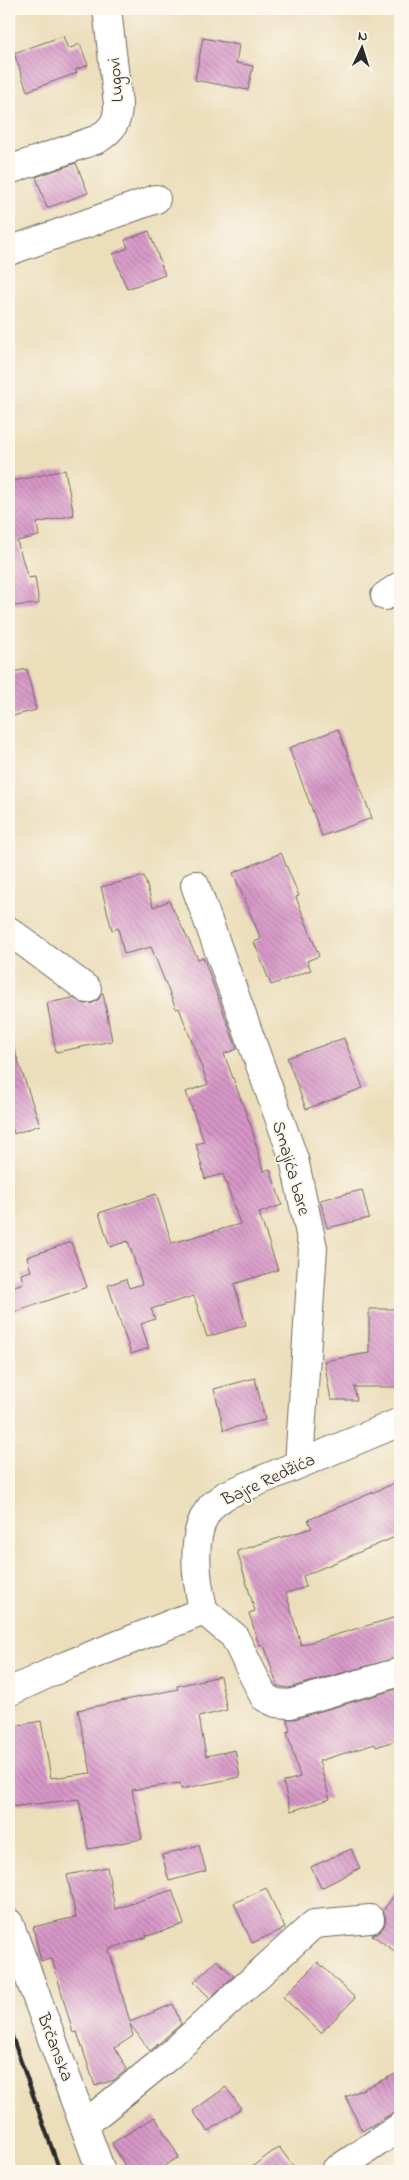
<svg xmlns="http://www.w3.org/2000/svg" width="409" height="2180" font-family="'Indie Flower',sans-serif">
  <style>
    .building { fill: url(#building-back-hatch) }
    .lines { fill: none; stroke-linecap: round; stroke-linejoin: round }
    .street-casing { stroke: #6f6a5d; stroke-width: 30 }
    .street { stroke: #fff; stroke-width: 28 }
    .rail { stroke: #2b2b2b; stroke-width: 4 }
    .labels { text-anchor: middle; stroke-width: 4; stroke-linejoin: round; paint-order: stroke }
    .street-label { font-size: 18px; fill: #2b2b2b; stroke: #fbf7ec }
  </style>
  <defs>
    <pattern id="building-back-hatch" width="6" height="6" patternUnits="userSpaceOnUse" patternTransform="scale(1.25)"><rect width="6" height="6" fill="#d898c9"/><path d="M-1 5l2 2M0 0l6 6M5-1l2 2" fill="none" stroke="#af7ca3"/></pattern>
  </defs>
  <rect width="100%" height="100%" fill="#fbf7ec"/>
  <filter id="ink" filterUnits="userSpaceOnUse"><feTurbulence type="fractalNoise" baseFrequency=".02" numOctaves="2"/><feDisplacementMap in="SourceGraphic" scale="10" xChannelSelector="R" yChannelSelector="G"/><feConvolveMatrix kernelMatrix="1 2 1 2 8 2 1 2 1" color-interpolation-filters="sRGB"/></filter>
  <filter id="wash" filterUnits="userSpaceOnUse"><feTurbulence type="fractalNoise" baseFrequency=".0096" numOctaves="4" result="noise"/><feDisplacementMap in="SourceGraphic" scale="20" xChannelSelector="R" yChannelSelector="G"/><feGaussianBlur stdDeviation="1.12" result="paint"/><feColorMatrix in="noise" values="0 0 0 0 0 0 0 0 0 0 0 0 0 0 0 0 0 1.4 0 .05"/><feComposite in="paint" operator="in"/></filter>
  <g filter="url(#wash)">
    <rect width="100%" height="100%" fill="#ecdebb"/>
    <g id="blocks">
      <path class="building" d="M63,36L68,49L80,44L88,65L75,70L77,73L27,91L14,53Z
        M203,38L239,45L236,63L253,66L248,90L195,80Z
        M76,163L88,193L47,208L36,177Z
        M149,231L165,275L127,289L113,254L128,248L125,240Z
        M65,470L74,515L37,523L39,536L17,541L28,578L35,577L39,604L9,606V534L11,533L9,523V482Z
        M27,669L36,710L9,717V673Z
        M338,729L372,818L322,836L289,748Z
        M281,853L299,896L296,897L319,956L307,961L311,970L271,985L254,942L261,939L233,873Z
        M144,876L153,907L169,901L198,959L203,957L237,1049L224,1054L252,1129L263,1171L270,1169L282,1205L259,1213L278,1270L234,1284L246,1325L207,1337L194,1296L151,1309L155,1319L141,1324L149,1348L131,1354L108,1285L126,1279L129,1288L142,1284L128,1241L110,1247L99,1213L156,1194L172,1243L240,1224L223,1174L205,1179L196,1144L204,1142L186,1092L208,1084L179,1008L176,1009L151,947L124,954L118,928L112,930L101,887Z
        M102,993H103L112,1041L56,1052L47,1003L73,998L85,1004L93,1003L99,999Z
        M344,1038L363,1088L306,1109L287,1058Z
        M12,1043L40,1125L14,1134L9,1117V1044Z
        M362,1190L369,1218L327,1228L320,1200Z
        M71,1242L87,1287L9,1314V1288L23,1283L21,1274L31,1271L27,1257Z
        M369,1309H400V1387H354L357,1400H331L324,1361L369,1353Z
        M255,1378L265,1420L224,1430L214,1389Z
        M400,1481V1535L303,1576L306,1587L286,1593L301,1645L400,1616V1657L288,1688L277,1686L264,1644L259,1645L249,1613L255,1611L237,1551L312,1528L308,1520Z
        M220,1676L227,1710L199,1717L206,1756L235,1750L240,1777L181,1789L180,1783L132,1790L142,1839L88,1849L79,1799L9,1807V1727L41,1721L51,1778L91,1773L78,1710L178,1689L177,1686Z
        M400,1688V1739L376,1747L375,1744L319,1761L330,1799L291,1811L283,1782L300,1777L287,1732L290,1731L287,1719H294Z
        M199,1845L206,1871L169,1881L162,1855Z
        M351,1849L360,1868L321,1888L311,1867Z
        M107,1867L115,1909L172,1890L184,1924L148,1936L145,1934L147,1937L109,1949L130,2022L173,2004L181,2024L150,2051L130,2024L133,2036L115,2048L127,2069L114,2080L95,2086L77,2032L73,2033L52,1959L41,1961L33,1927L76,1917L67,1875Z
        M400,1886V1955L372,1935L379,1932L384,1926L386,1918L383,1911Z
        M266,1888L285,1928L252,1943L234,1903Z
        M217,1960L234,1976L210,1998L194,1982Z
        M318,1962L355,1998L321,2033L283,1997Z
        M400,2072V2112L391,2114L362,2131L346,2097Z
        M226,2087L241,2108L208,2132L193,2111Z
        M155,2117L179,2157L156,2171H128L112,2143Z
        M279,2147L297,2171H246Z"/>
    </g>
  </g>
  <g filter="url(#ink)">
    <use href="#blocks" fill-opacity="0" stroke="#6f6a5d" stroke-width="1"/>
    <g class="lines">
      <defs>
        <path id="street" d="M9,170L98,139C113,129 118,121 118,104L107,9
          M9,251L156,199
          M385,596L400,586
          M195,885L294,1159L313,1248L299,1464
          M9,931L87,989
          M204,1611L234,1636L264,1697L276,1703L290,1704L400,1672
          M9,1692L67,1665L204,1611C196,1582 189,1532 211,1507C215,1502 221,1499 226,1495L400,1422
          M9,1923L101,2171
          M85,2124L170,2055L314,1924L370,1919
          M335,2171L400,2127"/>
      </defs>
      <use href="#street" class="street-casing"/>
      <use href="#street" class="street"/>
      <path class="rail" d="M9,2028L60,2171"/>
    </g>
  </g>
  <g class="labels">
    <g class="street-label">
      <text transform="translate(115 80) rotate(-95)" y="6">Lugovi</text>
      <text transform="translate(292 1168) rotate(74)" y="6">Smajića bare</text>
      <text transform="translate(268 1479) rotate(-25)" y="6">Bajre Redžića</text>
      <text transform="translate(56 2047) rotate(69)" y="6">Brčanska</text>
    </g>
  </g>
  <rect width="409" height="2180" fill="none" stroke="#fbf7ec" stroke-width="30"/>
  <g transform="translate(362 48) rotate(4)" stroke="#fbf7ec" stroke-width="4" paint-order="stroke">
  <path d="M0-4L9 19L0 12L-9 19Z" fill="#2b2b2b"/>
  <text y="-8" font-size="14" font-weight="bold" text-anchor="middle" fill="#2b2b2b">N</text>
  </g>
</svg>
